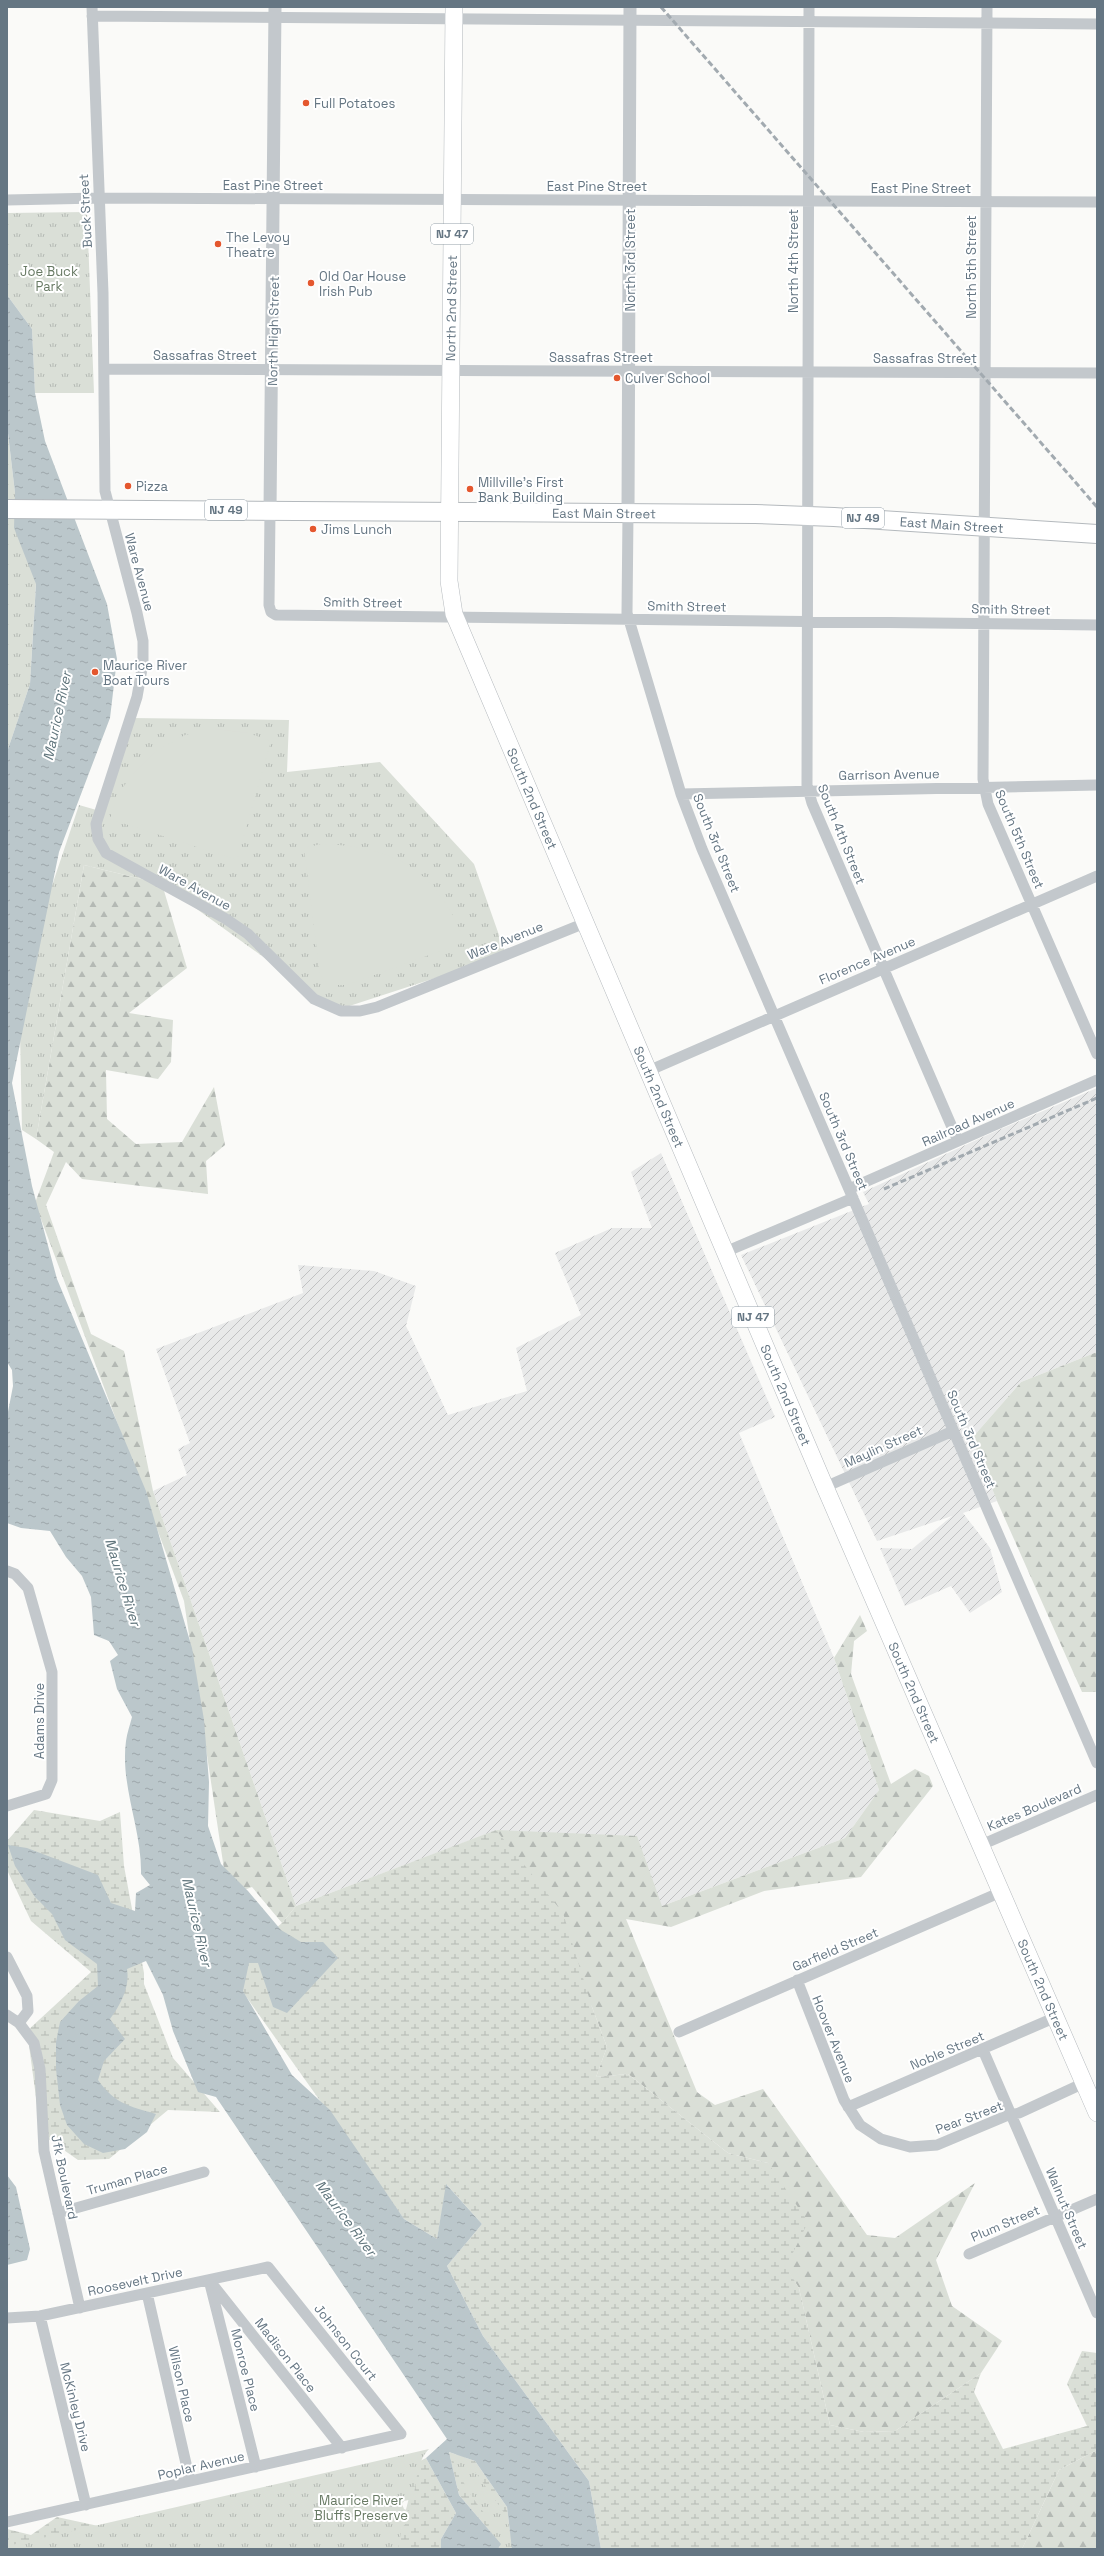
<svg xmlns="http://www.w3.org/2000/svg" width="1104" height="2556" font-family="'Space Grotesk',sans-serif">
  <style>
    .industrial { fill: url(#industrial-furrows) }
    .forest { fill: url(#forest-firs) }
    .wetland { fill: url(#wetland-marsh) }
    .park { fill: url(#park-tufts) }
    .pitch { fill: #dadfd7 }
    .water { fill: url(#water-ripples) }
    .lines { fill: none; stroke-linecap: round; stroke-linejoin: round }
    .primary-casing { stroke: #b5babe; stroke-width: 18 }
    .trunk-casing { stroke: #b4b9bd; stroke-width: 20 }
    .minor { stroke: #c3c8cc; stroke-width: 11 }
    .tertiary { stroke: #c3c8cc; stroke-width: 13 }
    .primary { stroke: #fff; stroke-width: 17 }
    .trunk { stroke: #fff; stroke-width: 18 }
    .rail { stroke: #a2aab0; stroke-width: 3; stroke-dasharray: 6 3; stroke-linecap: butt }
    .poi-dot { fill: #e4572e; stroke: #fff; stroke-width: 1.5 }
    .labels { text-anchor: middle; stroke-width: 4; stroke-linejoin: round; paint-order: stroke }
    .shield { fill: #fff; stroke: #939fa8; stroke-width: 1 }
    .shield-label { font-size: 12px; font-weight: bold; fill: #657683 }
    .poi-label { font-size: 13px; fill: #657683; stroke: #fff; text-anchor: start }
    .street-label { font-size: 13px; fill: #657683; stroke: #fff }
    .park-label { font-size: 13px; fill: #687a64; stroke: #fff }
    .water-label { font-size: 14px; font-style: italic; fill: #60757c; stroke: #fff }
  </style>
  <defs>
    <pattern id="industrial-furrows" width="10" height="10" patternUnits="userSpaceOnUse"><rect width="10" height="10" fill="#e8e9e9"/><path d="M-1 1l2-2M0 10L10 0M9 11l2-2" fill="none" stroke="#c0c1c2"/></pattern>
    <pattern id="forest-firs" width="22" height="20" patternUnits="userSpaceOnUse"><rect width="22" height="20" fill="#dadfd7"/><path d="M5 1l3.5 6h-7zM16 11l3.5 6h-7z" fill="#b4b9b4"/></pattern>
    <pattern id="wetland-marsh" width="20" height="14" patternUnits="userSpaceOnUse"><rect width="20" height="14" fill="#dadfd7"/><path d="M1 5h8M5 5V1M11 12h8M15 12V8" fill="none" stroke="#b4b9b4"/></pattern>
    <pattern id="park-tufts" width="24" height="20" patternUnits="userSpaceOnUse"><rect width="24" height="20" fill="#dadfd7"/><path d="M3 7l-1-3M5 7V3M7 7l1-3M15 17l-1-3M17 17v-4M19 17l1-3" fill="none" stroke="#b4b9b4"/></pattern>
    <pattern id="water-ripples" width="26" height="14" patternUnits="userSpaceOnUse"><rect width="26" height="14" fill="#bbc7cb"/><path d="M2 4q2-2 4 0t4 0M15 11q2-2 4 0t4 0" fill="none" stroke="#9ca6aa"/></pattern>
  </defs>
  <rect width="100%" height="100%" fill="#fafaf8"/>
  <path class="industrial" d="M1097,1088V1352L1021,1382L972,1438L997,1501L963,1513L990,1548L1002,1592L970,1613L951,1586L905,1606L880,1548L912,1549L952,1516L877,1541L741,1255L869,1204L863,1192L996,1131Z
    M661,1153L775,1417L739,1433L834,1658L879,1790L845,1838L662,1906L497,1830L296,1906L153,1491L187,1475L178,1449L190,1443L156,1349L303,1293L298,1265L374,1271L416,1286L406,1326L448,1415L527,1391L516,1348L581,1315L555,1253L612,1228H652L631,1172Z"/>
  <path class="forest" d="M84,865L162,884L187,968L129,1013L173,1020L171,1062L158,1079L106,1070L107,1119L136,1144L182,1142L214,1087L225,1145L206,1161L208,1194L82,1179L66,1162L46,1205L91,1334L124,1351L153,1491L296,1906L282,1923L252,1887L228,1896L184,1601L35,1203L54,1152L36,1139Z
    M1097,1352V1692H1082L997,1501L972,1438L1021,1382Z
    M860,1615L867,1631L854,1641L851,1674L891,1784L915,1769L929,1776L933,1786L861,1877L764,1891L671,1927L626,1919L697,2092L715,2105L763,2089L867,2235L895,2238L975,2183L936,2260L952,2306L1002,2341L981,2373L895,2431L864,2432L830,2425L799,2288L785,2267L768,2163L728,2153L628,2074L596,2077L607,2047L592,2007L496,1830L637,1836L662,1906L845,1838L879,1790L834,1658Z
    M1097,2450V2549H1022L1059,2470Z"/>
  <path class="wetland" d="M34,1810L100,1821L120,1812L124,1866L144,1973V1984L173,2058L220,2112L168,2110L109,2159L78,2160L41,2134L27,2031L91,1972L31,1921L7,1870V1841Z
    M496,1830L563,1913L592,2007L607,2047L596,2077L628,2074L728,2153L768,2163L808,2222L786,2267L799,2288L830,2425L864,2432L895,2431L981,2373L974,2392L1003,2449L1087,2426L1067,2384L1082,2351L1097,2353V2450L1059,2470L1022,2549H601L589,2481L483,2336L447,2266L482,2224L447,2185L437,2239L404,2219L235,1981L240,1958L282,1923L296,1906Z
    M449,2452L475,2461L507,2507L512,2549H498L501,2544L459,2495Z
    M426,2458L456,2513L441,2539V2549H396L418,2462Z
    M57,2517L172,2542L7,2549V2529L31,2535Z"/>
  <path class="park" d="M87,212L94,393H35L32,329L7,295V213Z
    M7,425L15,493L36,583L30,684L7,752Z
    M131,718L289,720L287,772L380,762L474,864L506,955L337,1010L162,884L84,865L36,1139L22,1130L19,984L79,805L100,811Z
    M429,2449C416,2462 417,2482 413,2499L404,2501L402,2504L404,2509L409,2511L412,2519L402,2527L398,2549H7V2546Z
    M458,2451L462,2453L505,2514L515,2549H502L489,2529L488,2517C476,2505 459,2477 453,2460Z"/>
  <path class="pitch" d="M215,729L248,733L271,741L237,860L110,819L118,794L133,774L156,751L185,735Z
    M321,844C397,846 437,871 465,942L347,985H328L320,975L304,848Z"/>
  <path class="water" d="M7,295L32,329L35,393L45,441L107,604L117,659L110,718L59,852L12,1083L32,1186L57,1279L146,1491L192,1648L204,1720L209,1782L208,1826L221,1864L248,1891L281,1930L301,1942H323L338,1958L287,2013L273,2007L258,1963H249L243,1991L292,2075L330,2110L404,2219L437,2239L446,2184L482,2224L447,2266L483,2336L589,2481L601,2549H512L507,2507L475,2461L449,2452L459,2495L501,2544L498,2549H441V2539L456,2513L426,2458L447,2439L216,2097L198,2092L173,2031L163,1995L146,1961L127,1969C130,1987 121,2004 110,2019L125,2039L104,2061L98,2080C115,2104 129,2106 156,2114L147,2132L125,2149L103,2153L84,2144L67,2125L60,2105L56,2069V2042L60,2022L79,2001L98,1986L97,1964L65,1940L52,1914L35,1897L15,1866L8,1845L27,1848L98,1875L111,1903L135,1911L136,1893L150,1885L141,1874C142,1829 120,1786 126,1741C127,1733 130,1725 132,1717L117,1689L110,1661L118,1655L109,1641L94,1635L91,1597L82,1576L66,1557L50,1531L21,1528L7,1523V1417L13,1386L12,1370L7,1362V752L30,684L36,584L14,528L15,493L7,425Z
    M7,2175L16,2187L30,2249L27,2260L7,2265Z"/>
  <g class="lines">
    <defs>
      <g id="primary">
        <path id="s1" d="M454,7L449,581L454,614L825,1487L1097,2113"/>
      </g>
      <g id="trunk">
        <path id="s2" d="M7,509L755,514L834,517L1097,534"/>
      </g>
    </defs>
    <use href="#primary" class="primary-casing"/>
    <use href="#trunk" class="trunk-casing"/>
    <path class="minor" d="M92,7L103,293L105,491L137,613L143,641V663L137,697L96,824L98,839L106,853L226,919L248,934L314,999L341,1011H360L377,1007L585,923
      M809,7L807,785L812,803L958,1141
      M987,7L983,779L988,804L1097,1054
      M92,16L1097,24
      M7,200L98,198L1097,202
      M104,369L1097,373
      M270,511L269,605L271,612L276,615L1097,625
      M628,514L627,613L681,794L702,849L1097,1763
      M681,794L1097,785
      M648,1071L1097,876
      M849,1189L1097,1080
      M725,1252L853,1198
      M825,1487L953,1431
      M7,1571L15,1574L28,1588L52,1672V1780L46,1794L7,1806
      M981,1845L1097,1795
      M7,1957L27,1996L28,2011L19,2023
      M797,1980L844,2100L860,2125L881,2139L910,2147L937,2145L1006,2116L1019,2113L1084,2083
      M7,2015L19,2023L34,2043L40,2069L44,2151L80,2308
      M679,2032L1001,1892
      M983,2050L1097,2313
      M848,2107L1056,2017
      M58,2213L204,2172
      M969,2254L1097,2199
      M209,2280L342,2448
      M210,2284L256,2467
      M147,2293L190,2481
      M40,2316L86,2505
      M7,2318L40,2316L268,2267L401,2434L7,2522"/>
    <path class="tertiary" d="M270,511L275,7
      M628,514L630,7"/>
    <use href="#primary" class="primary"/>
    <use href="#trunk" class="trunk"/>
    <path class="rail" d="M661,7L1097,507
      M884,1189L1097,1098"/>
  </g>
  <g class="poi-dot">
    <circle cx="306" cy="103" r="4"/>
    <circle cx="218" cy="244" r="4"/>
    <circle cx="311" cy="283" r="4"/>
    <circle cx="617" cy="378" r="4"/>
    <circle cx="128" cy="486" r="4"/>
    <circle cx="470" cy="489" r="4"/>
    <circle cx="313" cy="529" r="4"/>
    <circle cx="95" cy="672" r="4"/>
  </g>
  <g class="labels">
    <g class="shield">
      <rect x="431" y="224" width="42" height="20" rx="3"/>
      <rect x="205" y="500" width="42" height="20" rx="3"/>
      <rect x="842" y="508" width="42" height="20" rx="3"/>
      <rect x="732" y="1307" width="42" height="20" rx="3"/>
    </g>
    <g class="shield-label">
      <text x="452" y="238">NJ 47</text>
      <text x="226" y="514">NJ 49</text>
      <text x="863" y="522">NJ 49</text>
      <text x="753" y="1321">NJ 47</text>
    </g>
    <g class="poi-label">
      <text x="314" y="108">Full Potatoes</text>
      <text x="226" y="242">The Levoy<tspan x="226" dy="15">Theatre</tspan></text>
      <text x="319" y="281">Old Oar House<tspan x="319" dy="15">Irish Pub</tspan></text>
      <text x="625" y="383">Culver School</text>
      <text x="478" y="487">Millville's First<tspan x="478" dy="15">Bank Building</tspan></text>
      <text x="136" y="491">Pizza</text>
      <text x="321" y="534">Jims Lunch</text>
      <text x="103" y="670">Maurice River<tspan x="103" dy="15">Boat Tours</tspan></text>
    </g>
    <g class="street-label">
      <text x="273" y="190">East Pine Street</text>
      <text x="597" y="191">East Pine Street</text>
      <text x="921" y="193">East Pine Street</text>
      <text transform="translate(85 211) rotate(-93)" y="5">Buck Street</text>
      <text transform="translate(630 260) rotate(-90)" y="5">North 3rd Street</text>
      <text transform="translate(793 261) rotate(-90)" y="5">North 4th Street</text>
      <text transform="translate(971 267) rotate(-90)" y="5">North 5th Street</text>
      <text transform="translate(451 308) rotate(-89)" y="5">North 2nd Street</text>
      <text transform="translate(273 331) rotate(-89)" y="5">North High Street</text>
      <text x="205" y="360">Sassafras Street</text>
      <text x="601" y="362">Sassafras Street</text>
      <text x="925" y="363">Sassafras Street</text>
      <text dy="5" stroke="none"><textPath href="#s2" startOffset="597">East Main Street</textPath></text>
      <text dy="5" stroke="none"><textPath href="#s2" startOffset="945">East Main Street</textPath></text>
      <text transform="translate(140 572) rotate(75)" y="5">Ware Avenue</text>
      <text transform="translate(363 602) rotate(1)" y="5">Smith Street</text>
      <text transform="translate(687 606) rotate(1)" y="5">Smith Street</text>
      <text transform="translate(1011 609) rotate(1)" y="5">Smith Street</text>
      <text transform="translate(889 774) rotate(-1)" y="5">Garrison Avenue</text>
      <text dy="5" stroke="none"><textPath href="#s1" startOffset="808">South 2nd Street</textPath></text>
      <text transform="translate(842 834) rotate(68)" y="5">South 4th Street</text>
      <text transform="translate(1020 839) rotate(67)" y="5">South 5th Street</text>
      <text transform="translate(717 843) rotate(68)" y="5">South 3rd Street</text>
      <text transform="translate(195 887) rotate(29)" y="5">Ware Avenue</text>
      <text transform="translate(505 940) rotate(-22)" y="5">Ware Avenue</text>
      <text transform="translate(867 960) rotate(-23)" y="5">Florence Avenue</text>
      <text dy="5" stroke="none"><textPath href="#s1" startOffset="1132">South 2nd Street</textPath></text>
      <text transform="translate(968 1122) rotate(-24)" y="5">Railroad Avenue</text>
      <text transform="translate(844 1141) rotate(67)" y="5">South 3rd Street</text>
      <text dy="5" stroke="none"><textPath href="#s1" startOffset="1456">South 2nd Street</textPath></text>
      <text transform="translate(972 1439) rotate(67)" y="5">South 3rd Street</text>
      <text transform="translate(883 1446) rotate(-24)" y="5">Maylin Street</text>
      <text dy="5" stroke="none"><textPath href="#s1" startOffset="1780">South 2nd Street</textPath></text>
      <text transform="translate(39 1721) rotate(-90)" y="5">Adams Drive</text>
      <text transform="translate(1034 1807) rotate(-23)" y="5">Kates Boulevard</text>
      <text transform="translate(835 1949) rotate(-23)" y="5">Garfield Street</text>
      <text dy="5" stroke="none"><textPath href="#s1" startOffset="2104">South 2nd Street</textPath></text>
      <text transform="translate(834 2039) rotate(68)" y="5">Hoover Avenue</text>
      <text transform="translate(947 2050) rotate(-23)" y="5">Noble Street</text>
      <text transform="translate(969 2117) rotate(-21)" y="5">Pear Street</text>
      <text transform="translate(65 2177) rotate(78)" y="5">Jfk Boulevard</text>
      <text transform="translate(127 2179) rotate(-16)" y="5">Truman Place</text>
      <text transform="translate(1067 2208) rotate(67)" y="5">Walnut Street</text>
      <text transform="translate(1005 2223) rotate(-23)" y="5">Plum Street</text>
      <text transform="translate(135 2281) rotate(-12)" y="5">Roosevelt Drive</text>
      <text transform="translate(346 2342) rotate(52)" y="5">Johnson Court</text>
      <text transform="translate(286 2355) rotate(52)" y="5">Madison Place</text>
      <text transform="translate(246 2370) rotate(76)" y="5">Monroe Place</text>
      <text transform="translate(182 2384) rotate(77)" y="5">Wilson Place</text>
      <text transform="translate(76 2407) rotate(76)" y="5">McKinley Drive</text>
      <text transform="translate(201 2465) rotate(-13)" y="5">Poplar Avenue</text>
    </g>
    <g class="park-label">
      <text x="49" y="276">Joe Buck<tspan x="49" dy="15">Park</tspan></text>
      <text x="361" y="2505">Maurice River<tspan x="361" dy="15">Bluffs Preserve</tspan></text>
    </g>
    <g class="water-label">
      <text transform="translate(57 716) rotate(-78)" y="5">Maurice River</text>
      <text transform="translate(123 1582) rotate(73)" y="5">Maurice River</text>
      <text transform="translate(197 1922) rotate(77)" y="5">Maurice River</text>
      <text transform="translate(346 2218) rotate(53)" y="5">Maurice River</text>
    </g>
  </g>
  <rect width="1104" height="2556" fill="none" stroke="#657683" stroke-width="16"/>
</svg>
